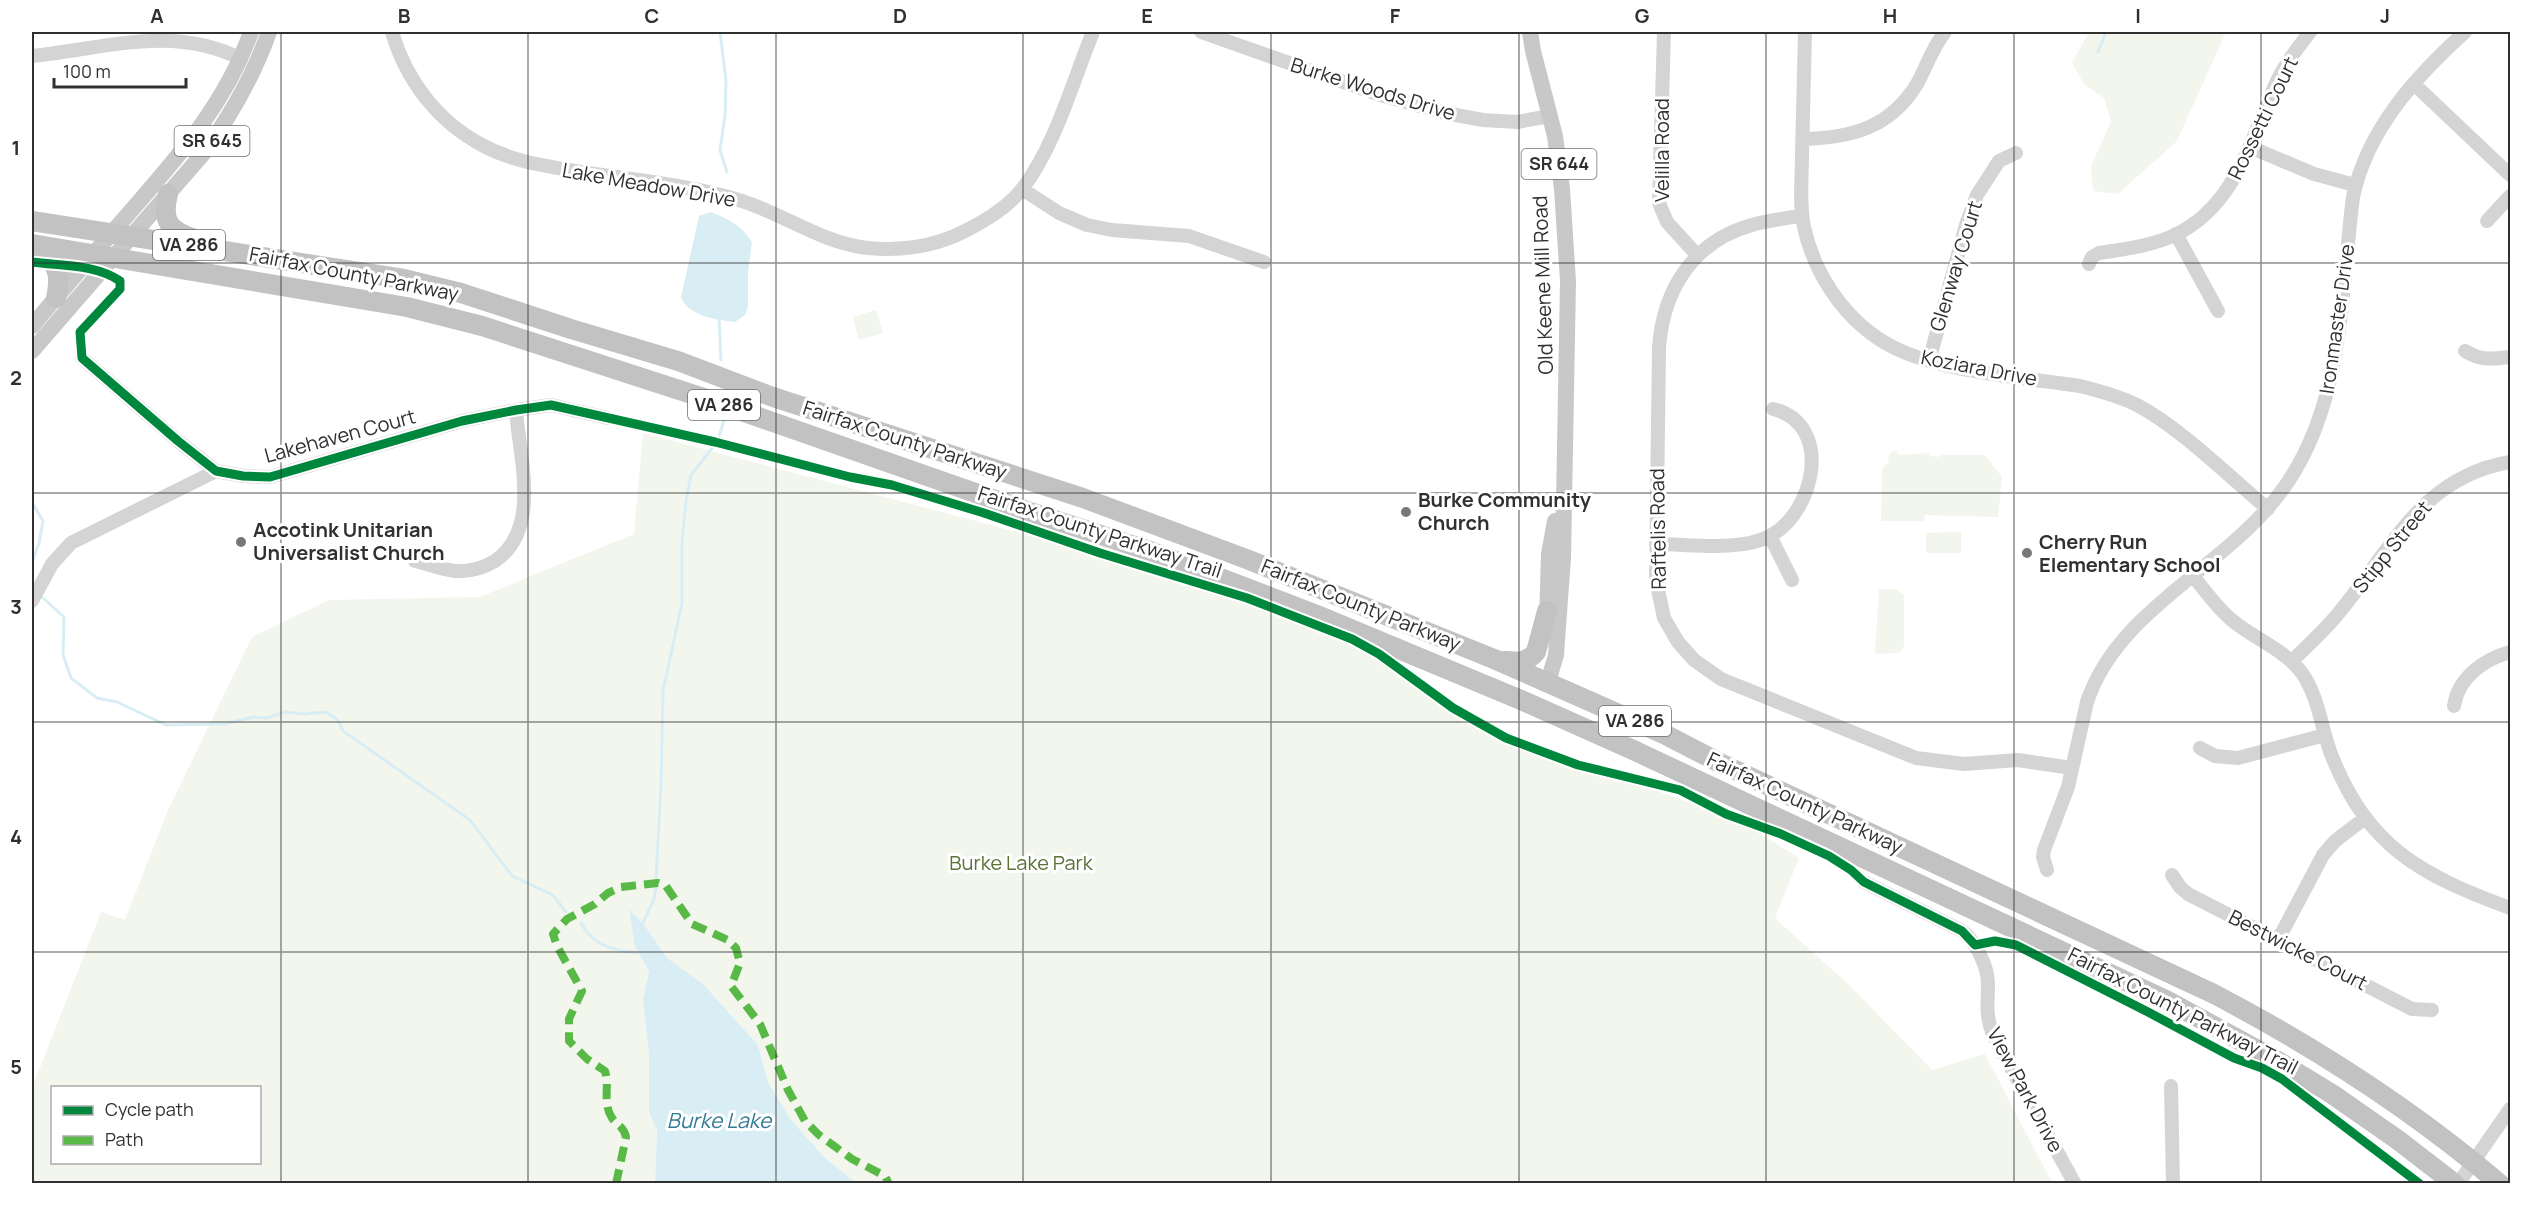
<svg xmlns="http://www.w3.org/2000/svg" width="2542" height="1215" font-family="Manrope,sans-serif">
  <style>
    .green { fill: #f2f6ec; fill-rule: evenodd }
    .water { fill: #d8edf4 }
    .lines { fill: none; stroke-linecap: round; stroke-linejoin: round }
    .stream { stroke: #d8edf4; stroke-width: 3 }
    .minor { stroke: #d4d4d4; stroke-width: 14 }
    .major { stroke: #c8c8c8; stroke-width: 16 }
    .highway { stroke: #c2c2c2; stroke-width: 20 }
    .quiet { stroke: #58b947; stroke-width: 8; stroke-dasharray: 15 8; stroke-linecap: butt }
    .cycleway-casing { stroke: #fff; stroke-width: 13 }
    .cycleway { stroke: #00873e; stroke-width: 9 }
    .grid { fill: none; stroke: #303030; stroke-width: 1.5; stroke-opacity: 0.55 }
    .poi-dot { fill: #787878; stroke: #fff; stroke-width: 2 }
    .labels { text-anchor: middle; stroke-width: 6; stroke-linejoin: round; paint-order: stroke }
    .shield { fill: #fff; stroke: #6e6e6e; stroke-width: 1.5 }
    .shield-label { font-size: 18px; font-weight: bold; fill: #303030 }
    .street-label { font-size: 20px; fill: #303030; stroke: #fff }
    .poi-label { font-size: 20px; font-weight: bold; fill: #303030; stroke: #fff; text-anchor: start }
    .park-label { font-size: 20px; fill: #5a7138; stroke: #fff }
    .water-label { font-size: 21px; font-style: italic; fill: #337b94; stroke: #fff }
    .neatline { fill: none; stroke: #303030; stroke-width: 2 }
    .grid-label { font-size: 20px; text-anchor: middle; font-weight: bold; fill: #303030 }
  </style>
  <rect width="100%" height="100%" fill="#fff"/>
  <path class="green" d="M2089,32H2226L2177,141L2118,194L2093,191L2091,166L2111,122L2104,98L2084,84L2072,63Z
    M876,310L883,333L859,340L853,317Z
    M643,433L1131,562L1363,646L1386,661L1443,708L1501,740L1576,769L1645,787L1737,819L1799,858L1775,918L1849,985L1932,1070L1985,1054L2052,1183H856L825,1158L791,1120L768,1082L758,1045L702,983L667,958L645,926L630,910L635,947L649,971L643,999L649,1055V1111L657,1130L655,1183H32V1088L101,912L125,920L168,810L252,637L329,600L480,597L634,534ZM52,1088H260V1162H52Z
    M1893,450L1897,451L1899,455L1930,453V456L1939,457L1941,455H1985L2002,477L1998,517L1924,515L1925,521H1881L1882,469L1889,461L1888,457Z
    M1961,532V553H1926V533Z
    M1879,589H1896L1904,596V646L1899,653L1875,654Z"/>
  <path class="water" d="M711,212C729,219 742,226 752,242L748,272V306L745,315L735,322C717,320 688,316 681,297L699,216Z
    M629,909L645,926L667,958L702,983L758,1045L768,1082L791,1120L825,1158L856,1183H655L657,1130L649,1112V1055L643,999L649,971L635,947Z"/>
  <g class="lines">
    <path class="stream" d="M720,32L726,81L725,116L720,150L727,172
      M2098,52L2106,32
      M719,318L721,360
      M719,437L724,420
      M32,502L43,521L39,543L32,562
      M43,598L64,617L63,655L71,678L97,698L117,702L166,725L225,724L253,717L267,718L285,712L304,714L326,712L338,720L343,731L470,820L512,876L553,895L566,912
      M656,879L661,786L663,691L682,603V542L686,502L691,475L713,447
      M581,923C593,947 618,952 643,953
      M641,927L654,899L656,887"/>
    <path class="minor" d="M392,32C406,80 437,121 482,145C513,162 547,166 582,172C635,180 690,185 742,201C786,215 822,243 868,248C901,251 936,246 965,231C985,221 1009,206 1023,188C1056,144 1072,83 1093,32
      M1201,32L1380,95L1445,113L1483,120L1517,122L1550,116
      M1664,32L1659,203L1667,222L1697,255
      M1805,32C1804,72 1803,113 1802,154C1802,178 1799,204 1804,227C1816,281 1853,332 1906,353C1955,373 2027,378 2080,386C2100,391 2119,396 2137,405C2182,429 2228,476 2268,509
      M32,56C102,49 173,24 241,59
      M2414,84L2510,175
      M1803,139C1851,138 1890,128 1917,84C1927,66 1932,48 1945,32
      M2250,147L2314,174L2355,185
      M1022,189L1059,213L1087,225L1112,230L1189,236L1264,262
      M1802,215C1786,219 1769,220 1752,225C1694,241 1663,289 1659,348L1656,580L1664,618L1678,642L1694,660L1721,679L1916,758L1964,764L2018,760L2072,768
      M2487,221L2510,196
      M2176,234L2218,311
      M2089,264L2092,257L2099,253C2125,249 2151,246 2175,235C2234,207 2249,144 2273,90C2282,68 2296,50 2310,32
      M2465,351C2481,361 2493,359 2510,357
      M82,358L178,441L216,471L243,476L270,477L462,421L516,410L551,405L608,418
      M1929,361L1966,225L1977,195L1999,161L2016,153
      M1770,536L1792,580
      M1656,544C1690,544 1740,552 1770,536C1815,512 1834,424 1773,409
      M415,561C428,564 442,570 456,571C470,572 483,568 495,561C542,529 519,457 516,410
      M2194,577C2206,592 2218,609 2233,621C2256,640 2284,649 2302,673C2319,698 2321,727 2331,754C2368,848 2421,875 2510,908
      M32,601L52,564L71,543L216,471
      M2292,661C2307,646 2324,631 2337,615C2390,552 2420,477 2510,462
      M2454,706C2458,677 2485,659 2510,652
      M2200,748L2215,756L2238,758L2325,735
      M2047,870L2043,857L2044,850L2068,787L2087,702C2117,611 2220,570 2277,497C2344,412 2340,299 2353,197C2367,130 2416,76 2465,32
      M2172,875L2180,887L2188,894L2412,1009L2432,1010
      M1864,882L1962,931C1976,941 1988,967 1988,984C1988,1004 1985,1014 1993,1035L2075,1184
      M2278,940L2323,855L2335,841L2365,818
      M2171,1086L2173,1184
      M2458,1184L2510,1109"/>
    <path class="major" d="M1530,32L1533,51L1555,136L1562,189L1568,281L1563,558L1556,655L1548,682
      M32,326C64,288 97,250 130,212C179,156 226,103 251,32
      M32,351L202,155C230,117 253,77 269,32
      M1547,623L1549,554L1555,521"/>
    <path class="highway" d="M168,194C161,222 170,231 195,239
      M32,221L404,279L461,293L571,329L678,361L773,397L1083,498L1249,560L1494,659L1664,734L1720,763L2214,994C2315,1047 2413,1110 2500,1184
      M32,244L407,307L482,326L707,399L1027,511L1150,551L1317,615L1521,700L1631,749L2168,1001L2276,1060L2332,1094L2398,1140L2455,1184
      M32,253C59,259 61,274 56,298
      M1504,661C1517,662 1527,663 1536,652L1547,611"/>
    <path class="quiet" d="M616,1184L626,1137C624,1127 618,1126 612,1118C602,1103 610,1086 605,1071L587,1059L569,1041V1019L582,991L557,946L553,934L567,919L595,904L608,893L621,887L658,883L666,886L692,924L728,940L736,948L740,963L731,986L760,1024L788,1090L805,1121L819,1135L852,1159L885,1176L889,1184"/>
    <defs>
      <path id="cycleway" d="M32,262C60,266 96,264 120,281V289L80,332L82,358L178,441L216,471L243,476L270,477L462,421L516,410L551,405L715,442L850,477L892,485L984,513L1100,553L1247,598L1352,639L1379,654L1453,708L1506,738L1578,765L1680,790L1726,814L1781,834L1829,856L1851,870L1864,882L1962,931L1975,945L1995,941L2016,945L2148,1012L2234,1058L2262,1068L2282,1079L2420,1184"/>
    </defs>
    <use href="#cycleway" class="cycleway-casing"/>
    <use href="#cycleway" class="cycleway"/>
  </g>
  <path class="grid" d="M281,32V1184M528,32V1184M776,32V1184M1023,32V1184M1271,32V1184M1519,32V1184M1766,32V1184M2014,32V1184M2261,32V1184M32,263H2510M32,493H2510M32,722H2510M32,952H2510"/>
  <g class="poi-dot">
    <circle cx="1406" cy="512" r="6"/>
    <circle cx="241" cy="542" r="6"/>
    <circle cx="2027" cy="553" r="6"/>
  </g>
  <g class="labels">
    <g class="shield">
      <rect x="174.5" y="126" width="75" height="30" rx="4.5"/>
      <rect x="1521.5" y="149" width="75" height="30" rx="4.5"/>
      <rect x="153" y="230" width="72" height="30" rx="4.5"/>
      <rect x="688" y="390" width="72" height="30" rx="4.5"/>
      <rect x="1599" y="706" width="72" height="30" rx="4.5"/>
    </g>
    <g class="shield-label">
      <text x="212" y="147">SR 645</text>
      <text x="1559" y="170">SR 644</text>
      <text x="189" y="251">VA 286</text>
      <text x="724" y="411">VA 286</text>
      <text x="1635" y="727">VA 286</text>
    </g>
    <g class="street-label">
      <text transform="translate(1373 89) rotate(17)" y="7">Burke Woods Drive</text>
      <text transform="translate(2263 118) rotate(-64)" y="7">Rossetti Court</text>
      <text transform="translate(1662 150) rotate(-90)" y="7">Velilla Road</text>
      <text transform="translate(649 185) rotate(10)" y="7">Lake Meadow Drive</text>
      <text transform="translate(1956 266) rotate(-73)" y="7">Glenway Court</text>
      <text transform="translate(354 274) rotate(11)" y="7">Fairfax County Parkway</text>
      <text transform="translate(1543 285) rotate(-92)" y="7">Old Keene Mill Road</text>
      <text transform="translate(2337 319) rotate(-82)" y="7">Ironmaster Drive</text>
      <text transform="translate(1979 368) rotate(11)" y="7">Koziara Drive</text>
      <text transform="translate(340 436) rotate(-15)" y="7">Lakehaven Court</text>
      <text transform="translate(905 440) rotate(18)" y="7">Fairfax County Parkway</text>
      <text transform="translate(1658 529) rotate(-91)" y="7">Raftelis Road</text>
      <text transform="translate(1100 532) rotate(18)" y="7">Fairfax County Parkway Trail</text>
      <text transform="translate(2392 547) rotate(-51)" y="7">Stipp Street</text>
      <text transform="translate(1361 605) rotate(22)" y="7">Fairfax County Parkway</text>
      <text transform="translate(1805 803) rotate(25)" y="7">Fairfax County Parkway</text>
      <text transform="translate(2298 950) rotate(27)" y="7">Bestwicke Court</text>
      <text transform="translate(2183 1011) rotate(27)" y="7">Fairfax County Parkway Trail</text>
      <text transform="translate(2025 1090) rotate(62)" y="7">View Park Drive</text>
    </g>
    <g class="poi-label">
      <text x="1418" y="507">Burke Community<tspan x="1418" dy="23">Church</tspan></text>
      <text x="253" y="537">Accotink Unitarian<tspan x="253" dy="23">Universalist Church</tspan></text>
      <text x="2039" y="549">Cherry Run<tspan x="2039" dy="23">Elementary School</tspan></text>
    </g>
    <g class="park-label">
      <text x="1021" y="870">Burke Lake Park</text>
    </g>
    <g class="water-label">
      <text x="719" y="1128">Burke Lake</text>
    </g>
  </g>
  <rect width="2542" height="1215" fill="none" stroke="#ffffff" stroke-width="66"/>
  <rect x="51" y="1086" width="210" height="78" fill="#ffffff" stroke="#acacac" stroke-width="1.5"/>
  <rect x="63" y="1106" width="30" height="9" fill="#00873e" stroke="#acacac" stroke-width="1.5"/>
  <text x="105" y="1116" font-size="18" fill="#303030">Cycle path</text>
  <rect x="63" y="1136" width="30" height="9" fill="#58b947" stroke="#acacac" stroke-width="1.5"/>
  <text x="105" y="1146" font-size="18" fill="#303030">Path</text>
  <path d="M54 78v9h132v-9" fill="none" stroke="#303030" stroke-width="3"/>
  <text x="63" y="78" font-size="18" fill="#303030" stroke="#ffffff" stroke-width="4.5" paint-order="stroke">100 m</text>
  <rect x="33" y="33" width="2476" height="1149" class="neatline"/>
  <g class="grid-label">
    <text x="157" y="23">A</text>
    <text x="404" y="23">B</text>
    <text x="652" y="23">C</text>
    <text x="900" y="23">D</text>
    <text x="1147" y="23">E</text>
    <text x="1395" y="23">F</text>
    <text x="1642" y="23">G</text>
    <text x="1890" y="23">H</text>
    <text x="2138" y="23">I</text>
    <text x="2385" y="23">J</text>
    <text x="16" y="155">1</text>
    <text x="16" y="385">2</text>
    <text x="16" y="614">3</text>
    <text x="16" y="844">4</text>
    <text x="16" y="1074">5</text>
  </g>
</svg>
